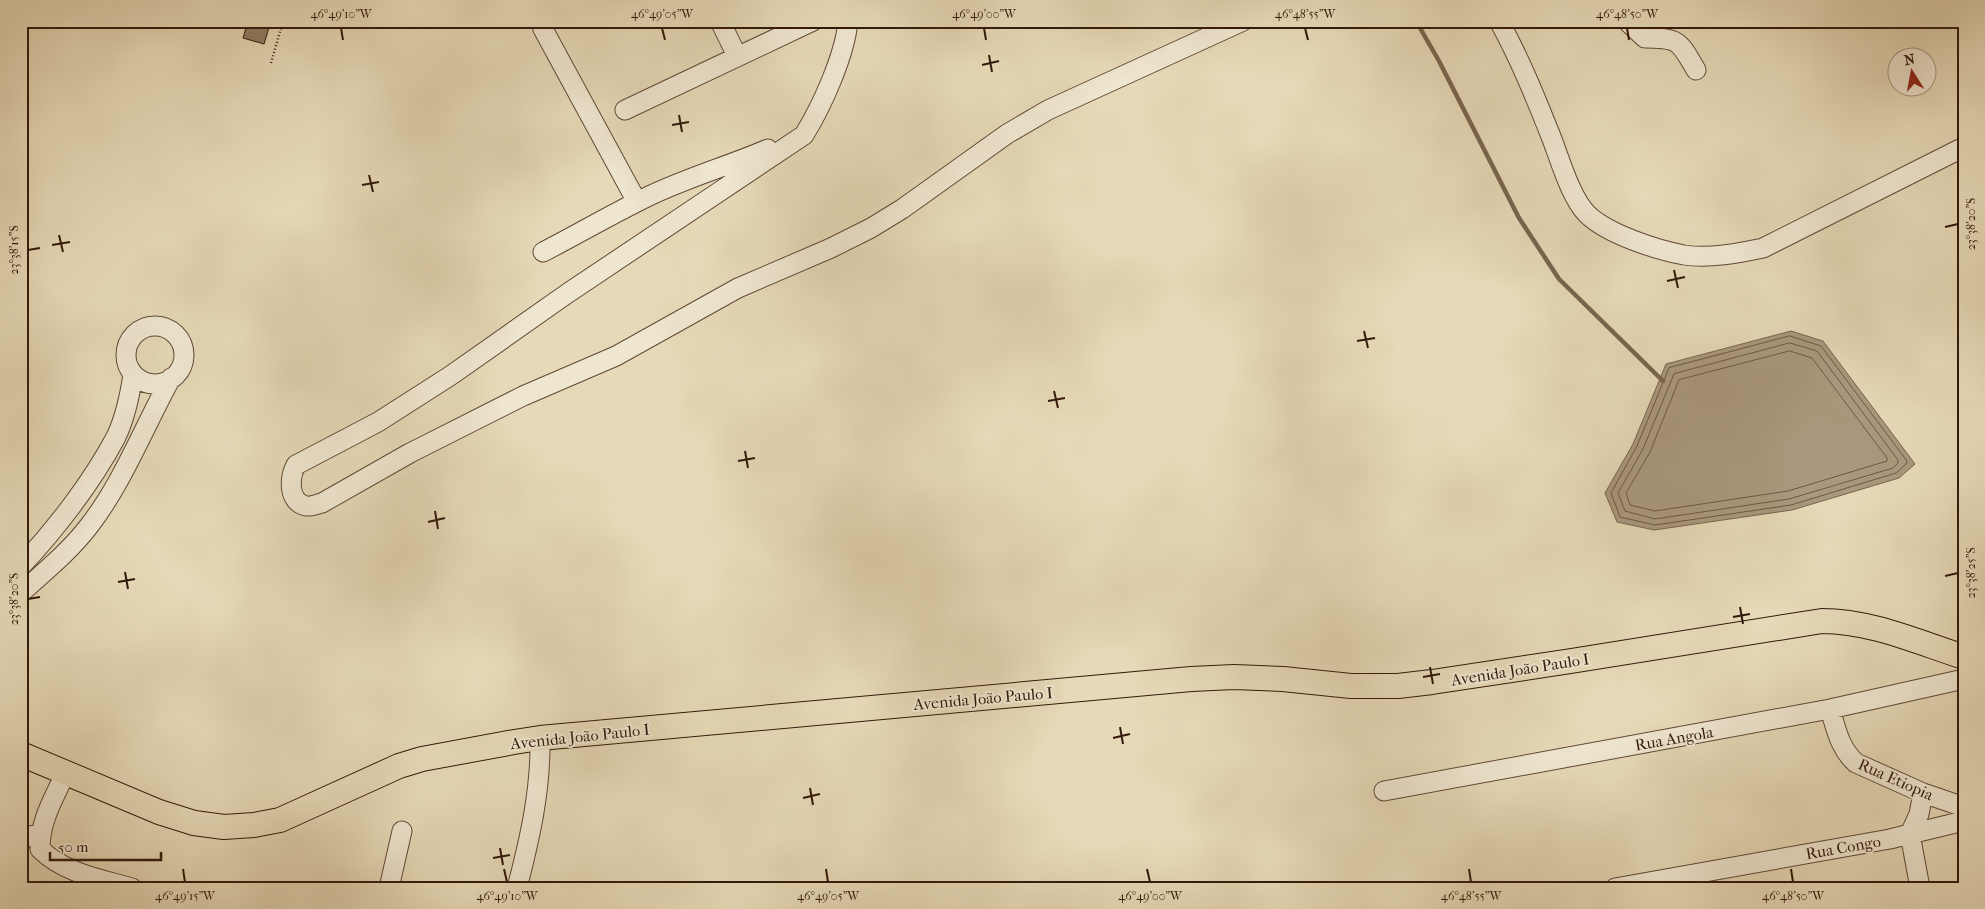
<svg xmlns="http://www.w3.org/2000/svg" width="1985" height="909" font-family="'IM FELL French Canon',serif">
  <style>
    .water { fill: #a9987d; stroke: #79654f }
    .lines { fill: none; stroke-linecap: round; stroke-linejoin: round }
    .shore { stroke: #6e5844; stroke-width: 1 }
    .stream { stroke: #79654f; stroke-width: 4.5 }
    .building { fill: #907d64; stroke: #32190b }
    .minor-casing { stroke: #5f4936; stroke-width: 21 }
    .major-casing { stroke: #32190b; stroke-width: 26 }
    .path { stroke: #32190b; stroke-width: 2.5; stroke-dasharray: 1 2.5; stroke-linecap: butt }
    .minor { stroke: #efe6d0; stroke-width: 19 }
    .major { stroke: #e6d9b7; stroke-width: 24 }
    .ticks { fill: none; stroke: #32190b; stroke-width: 2 }
    .labels { text-anchor: middle; stroke-width: 4; stroke-linejoin: round; paint-order: stroke }
    .street-label { font-size: 16px; fill: #32190b; stroke: #efe6d0 }
    .neatline { fill: none; stroke: #32190b; stroke-width: 2 }
    .ticks-label { font-size: 12px; text-anchor: middle; fill: #32190b }
  </style>
  <rect width="100%" height="100%" fill="#e6d9b7"/>
  <filter id="stains"><feTurbulence type="fractalNoise" baseFrequency=".004" numOctaves="4"/><feColorMatrix values="0 0 0 0 .2 0 0 0 0 .09 0 0 0 0 .02 0 0 0 .5 -.17"/></filter>
  <radialGradient id="worn" r=".72"><stop offset=".6" stop-color="#630" stop-opacity="0"/><stop offset="1" stop-color="#630" stop-opacity=".3"/></radialGradient>
  <path class="water" d="M1791,331L1823,341L1915,464L1899,478L1792,510L1654,530L1617,522L1605,493L1633,444L1666,364Z"/>
  <g class="lines">
    <path class="shore" d="M1790,336L1821,346L1907,461L1906,464L1896,473L1791,505L1655,525L1620,517L1611,493L1637,446L1669,368Z
      M1790,343L1817,351L1898,460V463L1893,468L1789,499L1655,519L1625,511L1618,493L1643,449L1674,374Z
      M1790,351L1812,358L1887,458V461L1788,491L1655,511L1630,505L1626,493L1650,452L1679,380Z"/>
    <path class="stream" d="M1416,21L1439,61L1519,218L1559,279L1663,381"/>
  </g>
  <path class="building" d="M248,21H271L264,44L243,38Z"/>
  <g class="lines">
    <defs>
      <path id="minor" d="M541,21L543,29L637,202
        M720,21L737,56
        M848,21C845,55 822,106 804,135L568,293L450,376L378,422L296,465C289,478 288,502 306,506C311,507 317,504 322,503L410,453L523,396L616,356L738,288L831,248L871,228L902,209L1007,134L1048,110L1243,21
        M1499,21C1520,59 1536,99 1552,139C1560,160 1571,198 1587,214C1607,234 1657,250 1684,255C1709,259 1739,253 1763,248L1964,147
        M1627,21L1645,38C1680,38 1679,41 1696,70
        M625,110L813,21
        M543,252C578,234 612,214 647,197C686,178 728,166 768,149
        M126 355a29 29 0 1 1 58 0a29 29 0 1 1-58 0Z
        M21,566C56,529 92,482 116,437C125,418 130,395 133,374
        M21,593C45,571 69,552 89,526C123,482 144,427 171,378
        M1830,709C1836,729 1840,749 1856,763L1923,793L1964,807
        M66,772C54,798 40,820 40,849C64,873 100,879 132,888
        M1384,791L1830,709L1964,679
        M21,839L40,833
        M389,888L402,831
        M517,888C530,838 541,790 540,738
        M1615,888L1890,839L1910,834L1919,814L1923,793
        M1920,888L1910,834L1964,821"/>
      <path id="major" d="M21,754L159,812L194,823L224,827L254,825L280,820L399,766L422,759L514,742L540,738L1191,679L1234,677L1283,679L1351,686H1398L1432,682L1571,661L1822,621C1871,621 1917,642 1964,657"/>
    </defs>
    <use href="#minor" class="minor-casing"/>
    <use href="#major" class="major-casing"/>
    <path class="path" d="M271,63L283,21"/>
    <use href="#minor" class="minor"/>
    <use href="#major" class="major"/>
  </g>
  <path class="ticks" d="M341,28L343,40M662,28L665,40M984,28L986,40M1305,28L1308,40M1627,28L1629,40M989,55L992,72M982,65L999,61M679,115L682,132M672,125L689,122M369,175L373,192M362,185L379,182M1945,227L1958,224M59,235L63,252M52,245L70,242M28,250L40,248M1674,270L1678,288M1667,281L1685,277M1364,331L1368,348M1357,341L1375,338M1054,391L1058,408M1048,401L1065,398M745,451L748,468M738,461L755,458M435,511L438,529M428,522L445,518M125,572L128,589M1945,576L1958,573M118,582L135,579M28,599L40,597M1740,607L1743,624M1733,617L1750,614M1430,667L1433,684M1423,677L1440,674M1120,727L1123,744M1113,738L1130,734M810,788L813,805M803,798L820,794M500,848L503,865M493,858L510,855M183,869L185,882M504,869L507,882M826,869L828,882M1147,869L1150,882M1469,869L1471,882M1791,869L1793,882"/>
  <g class="labels">
    <g class="street-label">
      <text transform="translate(1520 669) rotate(-9)" y="6">Avenida João Paulo I</text>
      <text transform="translate(983 698) rotate(-5)" y="6">Avenida João Paulo I</text>
      <text transform="translate(580 736) rotate(-6)" y="6">Avenida João Paulo I</text>
      <text transform="translate(1674 738) rotate(-10)" y="6">Rua Angola</text>
      <text transform="translate(1896 779) rotate(24)" y="6">Rua Etiopia</text>
      <text transform="translate(1843 847) rotate(-10)" y="6">Rua Congo</text>
    </g>
  </g>
  <rect width="1985" height="909" fill="none" stroke="#e6d9b7" stroke-width="55"/>
  <g transform="translate(1912 72) rotate(349)"><circle r="24" fill="#efe6d0" stroke="#a39481"/>
  <path d="M0-4L9 19L0 12L-9 19Z" fill="#8f2418"/>
  <text y="-8" font-size="14" font-weight="bold" text-anchor="middle" fill="#32190b">N</text>
  </g>
  <path d="M50 852v8h111v-8" fill="none" stroke="#32190b" stroke-width="2.5"/>
  <text x="58" y="852" font-size="15" fill="#32190b" stroke="#efe6d0" stroke-width="4" paint-order="stroke">50 m</text>
  <rect x="28" y="28" width="1930" height="854" class="neatline"/>
  <g class="ticks-label">
    <text x="341" y="18">46°49'10"W</text>
    <text x="662" y="18">46°49'05"W</text>
    <text x="984" y="18">46°49'00"W</text>
    <text x="1305" y="18">46°48'55"W</text>
    <text x="1627" y="18">46°48'50"W</text>
    <text transform="translate(1971 224) rotate(-90)" y="4">23°38'20"S</text>
    <text transform="translate(14 250) rotate(-90)" y="4">23°38'15"S</text>
    <text transform="translate(1971 573) rotate(-90)" y="4">23°38'25"S</text>
    <text transform="translate(14 599) rotate(-90)" y="4">23°38'20"S</text>
    <text x="185" y="900">46°49'15"W</text>
    <text x="507" y="900">46°49'10"W</text>
    <text x="828" y="900">46°49'05"W</text>
    <text x="1150" y="900">46°49'00"W</text>
    <text x="1471" y="900">46°48'55"W</text>
    <text x="1793" y="900">46°48'50"W</text>
  </g>
  <rect width="100%" height="100%" filter="url(#stains)"/>
  <rect width="100%" height="100%" fill="url(#worn)"/>
</svg>
